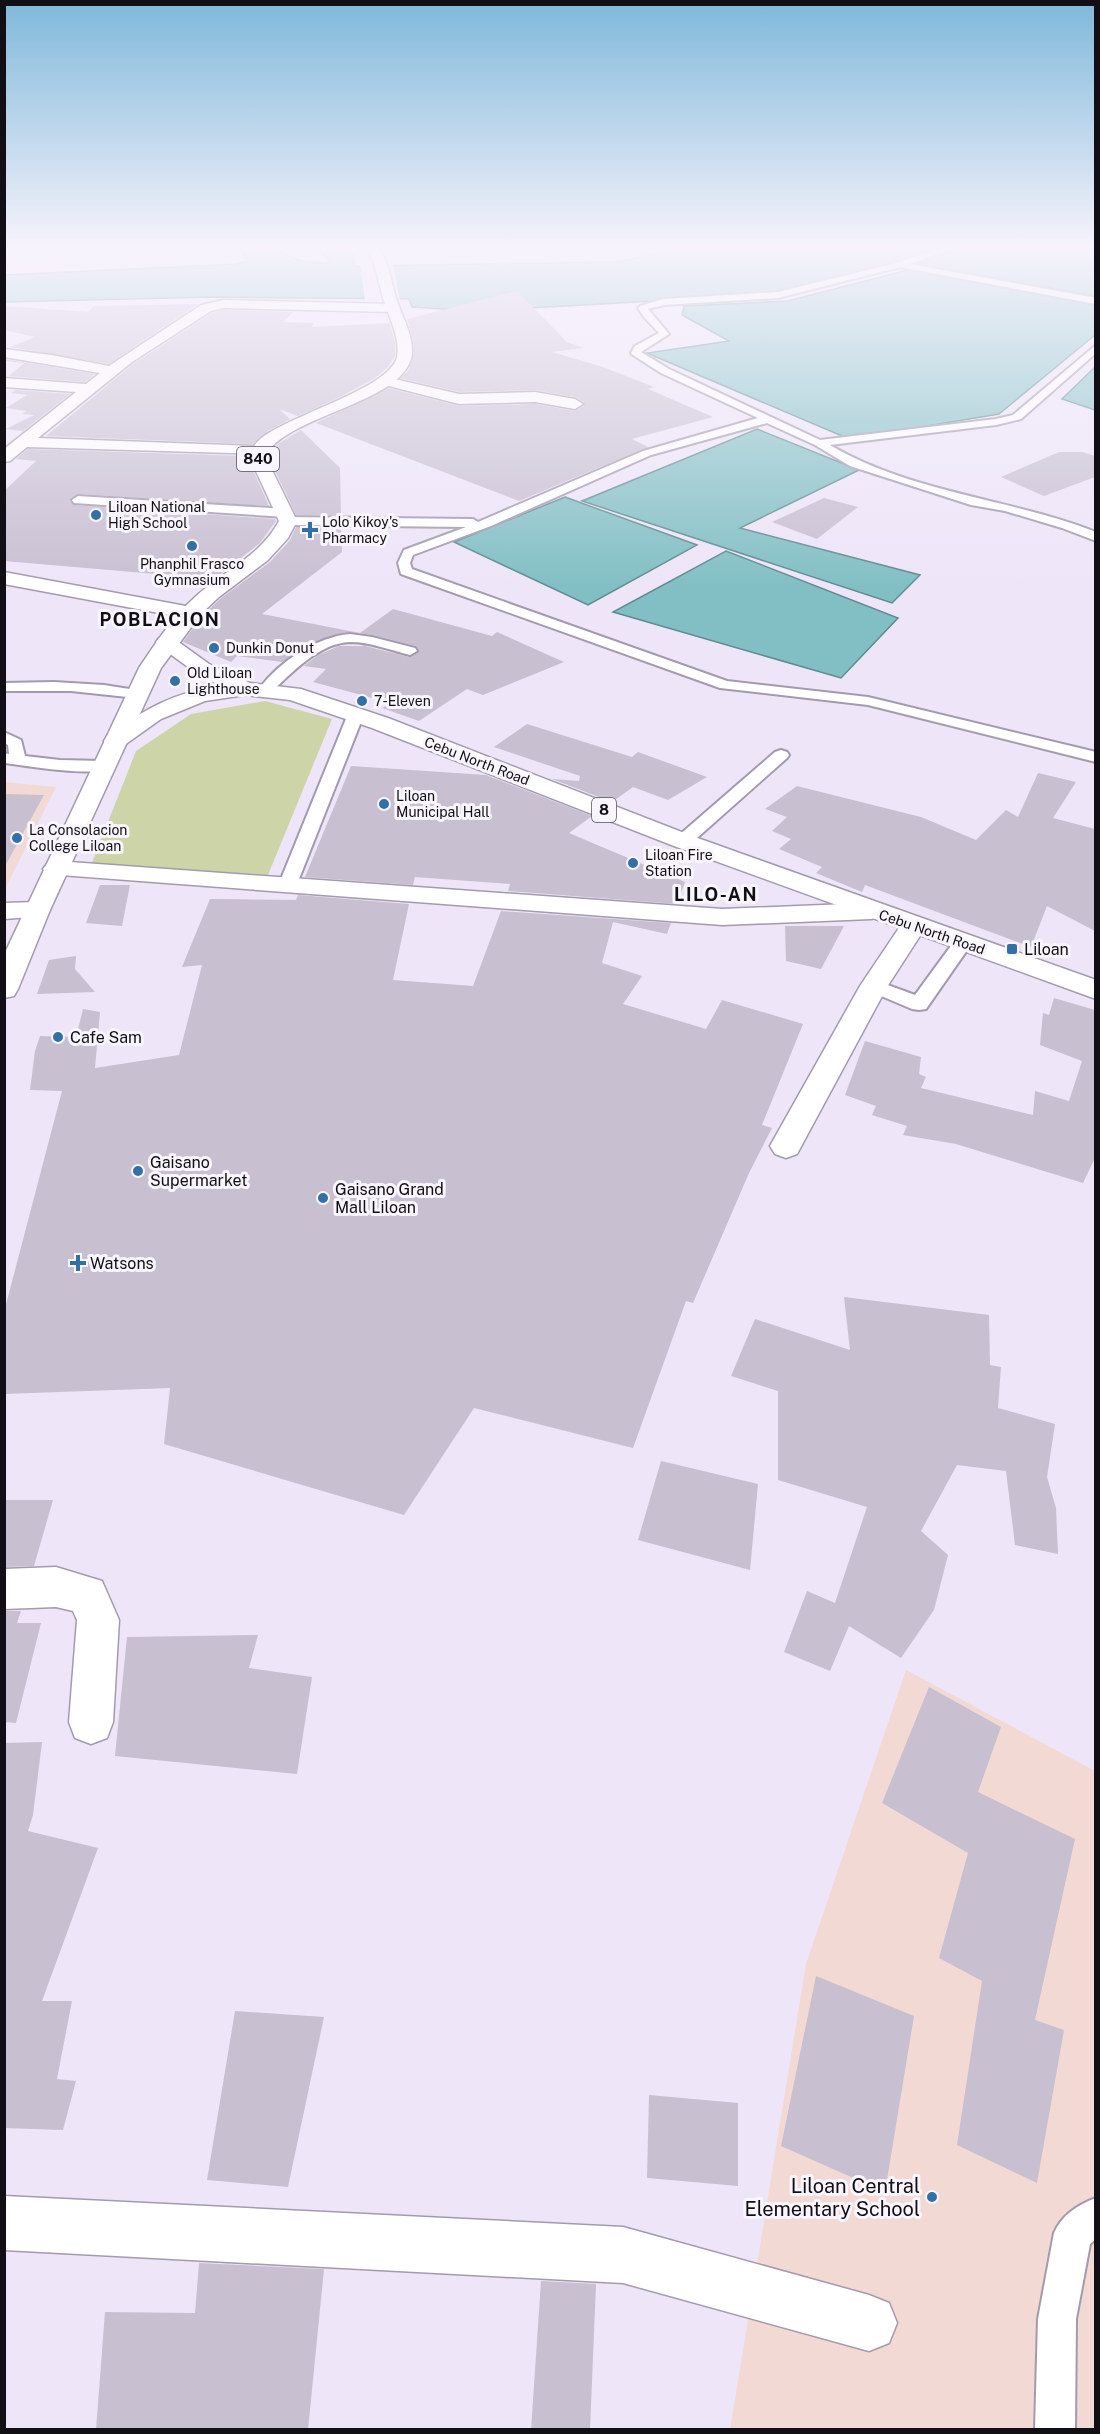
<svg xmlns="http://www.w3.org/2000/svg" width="1100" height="2434" font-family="'Public Sans',sans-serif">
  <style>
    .education { fill: #f3d9d3 }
    .green { fill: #cdd5a8 }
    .water { fill: #81bfc4; stroke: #5f8a90; stroke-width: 1.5 }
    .pier { fill: #eee5f8 }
    .building { fill: #c8bfd1 }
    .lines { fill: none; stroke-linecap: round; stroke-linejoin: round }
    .service-casing { stroke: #a39bad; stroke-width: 4 }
    .minor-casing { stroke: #a39bad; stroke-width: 3 }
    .tertiary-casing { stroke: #a39bad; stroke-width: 3 }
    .primary-casing { stroke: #a39bad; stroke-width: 3 }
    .trunk-casing { stroke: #a39bad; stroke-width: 3 }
    .service { fill: #fff; fill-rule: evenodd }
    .minor { fill: #fff; fill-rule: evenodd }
    .tertiary { fill: #fff; fill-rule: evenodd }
    .primary { fill: #fff; fill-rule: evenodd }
    .trunk { fill: #fff; fill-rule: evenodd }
    .poi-dot { fill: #3171a7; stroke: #f8f5fd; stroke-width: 2 }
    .labels { text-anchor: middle; stroke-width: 6; stroke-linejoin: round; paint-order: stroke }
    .far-poi-label { font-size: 14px; fill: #110e15; stroke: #f8f5fd; text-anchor: start }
    .far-street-label { font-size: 14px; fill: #110e15; stroke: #f8f5fd }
    .shield { fill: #f8f5fd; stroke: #56535b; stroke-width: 1.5 }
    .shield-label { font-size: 15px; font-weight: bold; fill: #110e15 }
    .poi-label { font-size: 16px; fill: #110e15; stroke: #f8f5fd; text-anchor: start }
    .far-district-label { font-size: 18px; font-weight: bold; letter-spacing: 1.5px; fill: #110e15; stroke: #f8f5fd }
    .near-poi-label { font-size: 20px; fill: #110e15; stroke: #f8f5fd; text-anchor: end }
  </style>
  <rect width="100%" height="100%" fill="#eee5f8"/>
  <path class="education" d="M5,782L56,787L5,889Z
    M906,1670L1095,1771V2429L730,2430L806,1964Z"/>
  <path class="green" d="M265,701L332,719L268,875L91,865L136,751L191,714Z"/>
  <path class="water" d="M240,248H278C290,261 314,265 331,262L317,248H347L353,255L355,266L614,262L689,248H940L900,262L775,294L476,311L412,307L409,299L212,297L5,302V275L236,264L248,261Z
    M962,248H1095V296L915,264Z
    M908,270L1095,305V335L999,414L849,439L647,353L729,341L682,315L684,306L788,301Z
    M1095,367V410L1062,399Z
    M757,429L859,470L740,528L920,575L892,603L582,501Z
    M565,497L697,545L588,605L454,542Z
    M726,551L898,618L841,678L613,612Z"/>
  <path class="pier" d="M393,262L400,301H365L360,263Z"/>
  <path class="building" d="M517,291L567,342L584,348L552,352L603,367L654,387L648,389L713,417L632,439L648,447L519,501L316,423L388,388L459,406L535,404L575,411L584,406V402L575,397L535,390L459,392L400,378L408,371L414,353L413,340L407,319Z
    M198,304L109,364L10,347L35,337L4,330V306L88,312L94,306Z
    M223,310L293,312L283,322L314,323L312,327L390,323L395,344V356L388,367L375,378L334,400L298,416L279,409L290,419L270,430L253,444L46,436L133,364L212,313Z
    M4,359L95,374L85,382L9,376L24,363L4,361Z
    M16,390L70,394L23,431L6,429L34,415L22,414L27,411L6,408L27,395L11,393Z
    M301,430L340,468L341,515H296L268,456L279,443Z
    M28,449L247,456L269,506L78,494L71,498L70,501L74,505L275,519L276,521L260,543L214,579L4,561V491L36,461L16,459Z
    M1059,452H1082L1095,456V477L1044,496L1001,477Z
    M824,498L858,507L817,539L772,522Z
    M296,527L341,528L342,552L262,614L360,633L393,609L492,636L497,632L564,662L483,695L467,689L419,721L382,708L391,703L313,682L326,669L304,666L318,655L339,646H365L409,657L419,652L416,646L373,635L350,632L311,644L282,662L237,656L231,662L183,642L202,616L220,599L270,562L290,540Z
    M527,724L632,757L638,752L707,777L668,800L633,787L612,802L552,779L579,781L580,776L494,747Z
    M351,766L486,775L592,816L569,833L685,882L677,904L508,891L510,884L415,877L413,885L305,877Z
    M1038,773L1076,782L1053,818L1095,829V931L1047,906L1031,947L865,885L862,892L816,873L822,867L779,849L791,839L772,831L787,817L765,809L797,786L921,817L976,840L1006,810L1018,817Z
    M4,794L44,795L4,868Z
    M100,885H130L122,926L86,923Z
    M298,895L409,904L393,980L473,986L501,911L671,923L667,934L613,922L602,963L642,976L623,1004L706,1029L722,1000L803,1024L762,1125L772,1128L749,1173L693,1303L686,1301L633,1448L474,1408L404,1515L164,1444L170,1388L4,1394V1312L62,1091L30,1090L35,1051L40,1036L76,1037L83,1009L100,1012L95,1068L179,1055L202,965L182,967L210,899L296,900Z
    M785,926H844L821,969L786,961Z
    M76,956L75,969L95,992L37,994L49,960Z
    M1054,998L1095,1010V1158L1083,1183L956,1144L903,1135L907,1126L872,1115L876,1106L845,1095L865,1041L921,1057L919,1074L926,1077L921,1088L1033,1115L1035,1091L1069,1101L1082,1061L1040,1045L1043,1013L1049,1015Z
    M844,1297L989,1315L990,1365L1001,1367L998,1408L1055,1424L1047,1477L1056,1508L1058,1554L1015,1545L1006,1471L957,1465L921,1531L948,1555L934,1610L901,1658L849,1626L830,1671L784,1652L807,1591L835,1603L867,1507L778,1480V1391L731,1376L755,1319L850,1350Z
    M661,1461L758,1484L750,1570L638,1540Z
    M4,1500H53L34,1566L4,1567Z
    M4,1611H21L17,1623H41L16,1723L4,1722Z
    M258,1635L249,1668L312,1677L297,1774L115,1756L127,1637Z
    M929,1687L1001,1727L978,1792L1075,1839L1035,2020L1064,2030L1037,2183L957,2145L982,1981L939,1958L968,1853L882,1803Z
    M42,1742L33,1815L28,1831L98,1848L42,2001H72L57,2079L76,2081L63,2130L4,2128V1743Z
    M816,1976L914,2016L885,2192L781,2146Z
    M235,2011L324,2017L288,2187L207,2180Z
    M649,2095L738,2103V2186L647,2178Z
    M199,2263L324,2269L308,2430H96L105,2312L195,2313Z
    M541,2281L596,2284L590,2430H531Z"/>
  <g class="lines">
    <defs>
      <path id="service" d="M940,248H953L910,264L1096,298V304L900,267L778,298L664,305L648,309L669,334L641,352L669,369L820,440L996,419L1013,415L1096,345V353L1021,419L996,425L830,445C911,493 1009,498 1096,532V541L1062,528L1005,511L971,505L850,466L815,445L767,423L651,455L491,526L413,555L410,563L412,569L727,681L868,697L1096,752V762L868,705L720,688L401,574L398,563L404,550L466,527L288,525L282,521L288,517L473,519L478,522L643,451L758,418L661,373L633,355L631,353L635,346L659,333L644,317L638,308L640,306L663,299L778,292L896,263Z
        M78,496L286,509L292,513L286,517L74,503L72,500Z
        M350,634L372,637L415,648L417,651L410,655C390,650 370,642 350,642C319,643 292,673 271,692H261L259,689C279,662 316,637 350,634Z
        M54,682L104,685L142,691L144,694L137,698L71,691H4V683Z
        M356,709L364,714L297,884L294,888H282L279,884L348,714Z
        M4,732L21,740L25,756L60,760L103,761L111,766C100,779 23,765 4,763V753L9,754L8,745L4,743Z
        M781,750L787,752L789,755L787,758L689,845H677L675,841L677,837L775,752Z
        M963,937L970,939L972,943L926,1009L919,1010L912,1009L867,990L864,986L867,982L874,980L915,995L956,939Z
        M1096,2198V2239L1090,2244L1076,2319L1075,2430H1035L1038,2319L1054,2233C1062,2215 1077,2205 1096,2198Z"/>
      <path id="minor" d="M223,300L393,304L400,308L393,312L223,308L211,311L132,362L38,438L257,446L265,451L263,454L27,447L10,461L4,462V449L76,392L4,387V378L86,384L100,373L4,357V349L51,355L109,366L201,305Z
        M386,377L459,394L535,392L575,399L583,404L575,409L535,402L459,404L381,384L379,381L381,378Z
        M4,572L191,607L198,609L201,613L198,617L191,619L4,584Z
        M56,861L722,909L871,903L880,905L884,911L880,917L871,919L722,925L47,874L43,869L47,864Z
        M914,917L923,919L927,925L887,987L797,1154L786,1158L775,1154L770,1146L860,986L905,919Z
        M56,1567L102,1581L119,1620L113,1722L107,1738L91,1744L75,1738L69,1722L77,1620L73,1611L56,1607L4,1609V1569Z
        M4,2196L623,2227L869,2295L889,2303L897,2323L889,2343L869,2351L623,2283L4,2250Z"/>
      <path id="tertiary" d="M37,902L46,904L50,910L46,916L4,919V903Z"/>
      <path id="primary" d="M166,636L173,638L209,664L250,683L301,689L388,718L692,836L1096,980V999L674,846L372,728L290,700L245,695L205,701L161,719L123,746L115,748L107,746L104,741L107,736C145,709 174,692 221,686L195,672L159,646L156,642L159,638Z"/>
      <path id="trunk" d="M366,248H378C391,265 391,285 398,304C404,320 413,336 412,353C408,403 287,414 265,456L297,521L288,538L268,560L219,597L201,614L161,668L50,910L18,989L14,996L4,998V955L139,668C155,644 172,618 194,598C223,571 260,557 279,521L249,456C252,451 254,445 258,441C285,416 390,389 397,357C400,339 391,321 385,304C378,285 378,266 366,248Z"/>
    </defs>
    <use href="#service" class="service-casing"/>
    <use href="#minor" class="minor-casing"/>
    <use href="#tertiary" class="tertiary-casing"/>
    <use href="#primary" class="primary-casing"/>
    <use href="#trunk" class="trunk-casing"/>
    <use href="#service" class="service"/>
    <use href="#minor" class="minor"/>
    <use href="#tertiary" class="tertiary"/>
    <use href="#primary" class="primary"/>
    <use href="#trunk" class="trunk"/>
  </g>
  <linearGradient id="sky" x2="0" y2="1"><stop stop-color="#7fb8da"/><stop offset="0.42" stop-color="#f7f3fc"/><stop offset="1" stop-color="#f7f3fc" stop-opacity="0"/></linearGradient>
  <rect width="1100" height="589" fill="url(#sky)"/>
  <g class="poi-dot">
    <circle cx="96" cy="515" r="6"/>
    <path d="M307 521h6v6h6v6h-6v6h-6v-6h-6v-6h6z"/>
    <circle cx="192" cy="546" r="6"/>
    <circle cx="214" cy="648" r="6"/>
    <circle cx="175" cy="681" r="6"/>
    <circle cx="362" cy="701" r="6"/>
    <circle cx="384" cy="804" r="6"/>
    <circle cx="17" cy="838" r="6"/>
    <circle cx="633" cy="863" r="6"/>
    <rect x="1006" y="943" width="12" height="12" rx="3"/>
    <circle cx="58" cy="1037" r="6"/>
    <circle cx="138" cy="1171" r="6"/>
    <circle cx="323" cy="1198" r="6"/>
    <path d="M75 1254h6v6h6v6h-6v6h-6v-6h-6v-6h6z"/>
    <circle cx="932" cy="2197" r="6"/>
  </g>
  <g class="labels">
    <g class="far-poi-label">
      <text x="108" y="512">Liloan National<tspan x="108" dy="16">High School</tspan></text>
      <text x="322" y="527">Lolo Kikoy's<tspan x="322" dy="16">Pharmacy</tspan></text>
      <text x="192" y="569" text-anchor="middle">Phanphil Frasco<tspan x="192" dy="16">Gymnasium</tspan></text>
      <text x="226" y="653">Dunkin Donut</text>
      <text x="187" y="678">Old Liloan<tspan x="187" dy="16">Lighthouse</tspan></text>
      <text x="374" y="706">7-Eleven</text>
      <text x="396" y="801">Liloan<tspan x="396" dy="16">Municipal Hall</tspan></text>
      <text x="29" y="835">La Consolacion<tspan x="29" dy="16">College Liloan</tspan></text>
      <text x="645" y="860">Liloan Fire<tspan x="645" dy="16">Station</tspan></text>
    </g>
    <g class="far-street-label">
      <text transform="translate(477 761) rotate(21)" y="5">Cebu North Road</text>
      <text transform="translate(932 932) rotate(19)" y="5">Cebu North Road</text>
    </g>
    <g class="shield">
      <rect x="237" y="447" width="42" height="24" rx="4.5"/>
      <rect x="592" y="798" width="24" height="24" rx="4.5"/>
    </g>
    <g class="shield-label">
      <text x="258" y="464">840</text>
      <text x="604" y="815">8</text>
    </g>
    <g class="poi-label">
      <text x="1024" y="955">Liloan</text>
      <text x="70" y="1043">Cafe Sam</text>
      <text x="150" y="1168">Gaisano<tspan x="150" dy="18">Supermarket</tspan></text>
      <text x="335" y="1195">Gaisano Grand<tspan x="335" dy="18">Mall Liloan</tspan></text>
      <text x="90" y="1269">Watsons</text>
    </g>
    <g class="far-district-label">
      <text x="160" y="626">POBLACION</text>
      <text x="716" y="901">LILO-AN</text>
    </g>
    <g class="near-poi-label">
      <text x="920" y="2193">Liloan Central<tspan x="920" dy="23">Elementary School</tspan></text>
    </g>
  </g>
  <rect width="1100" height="2434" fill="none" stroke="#110e15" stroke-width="12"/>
</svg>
